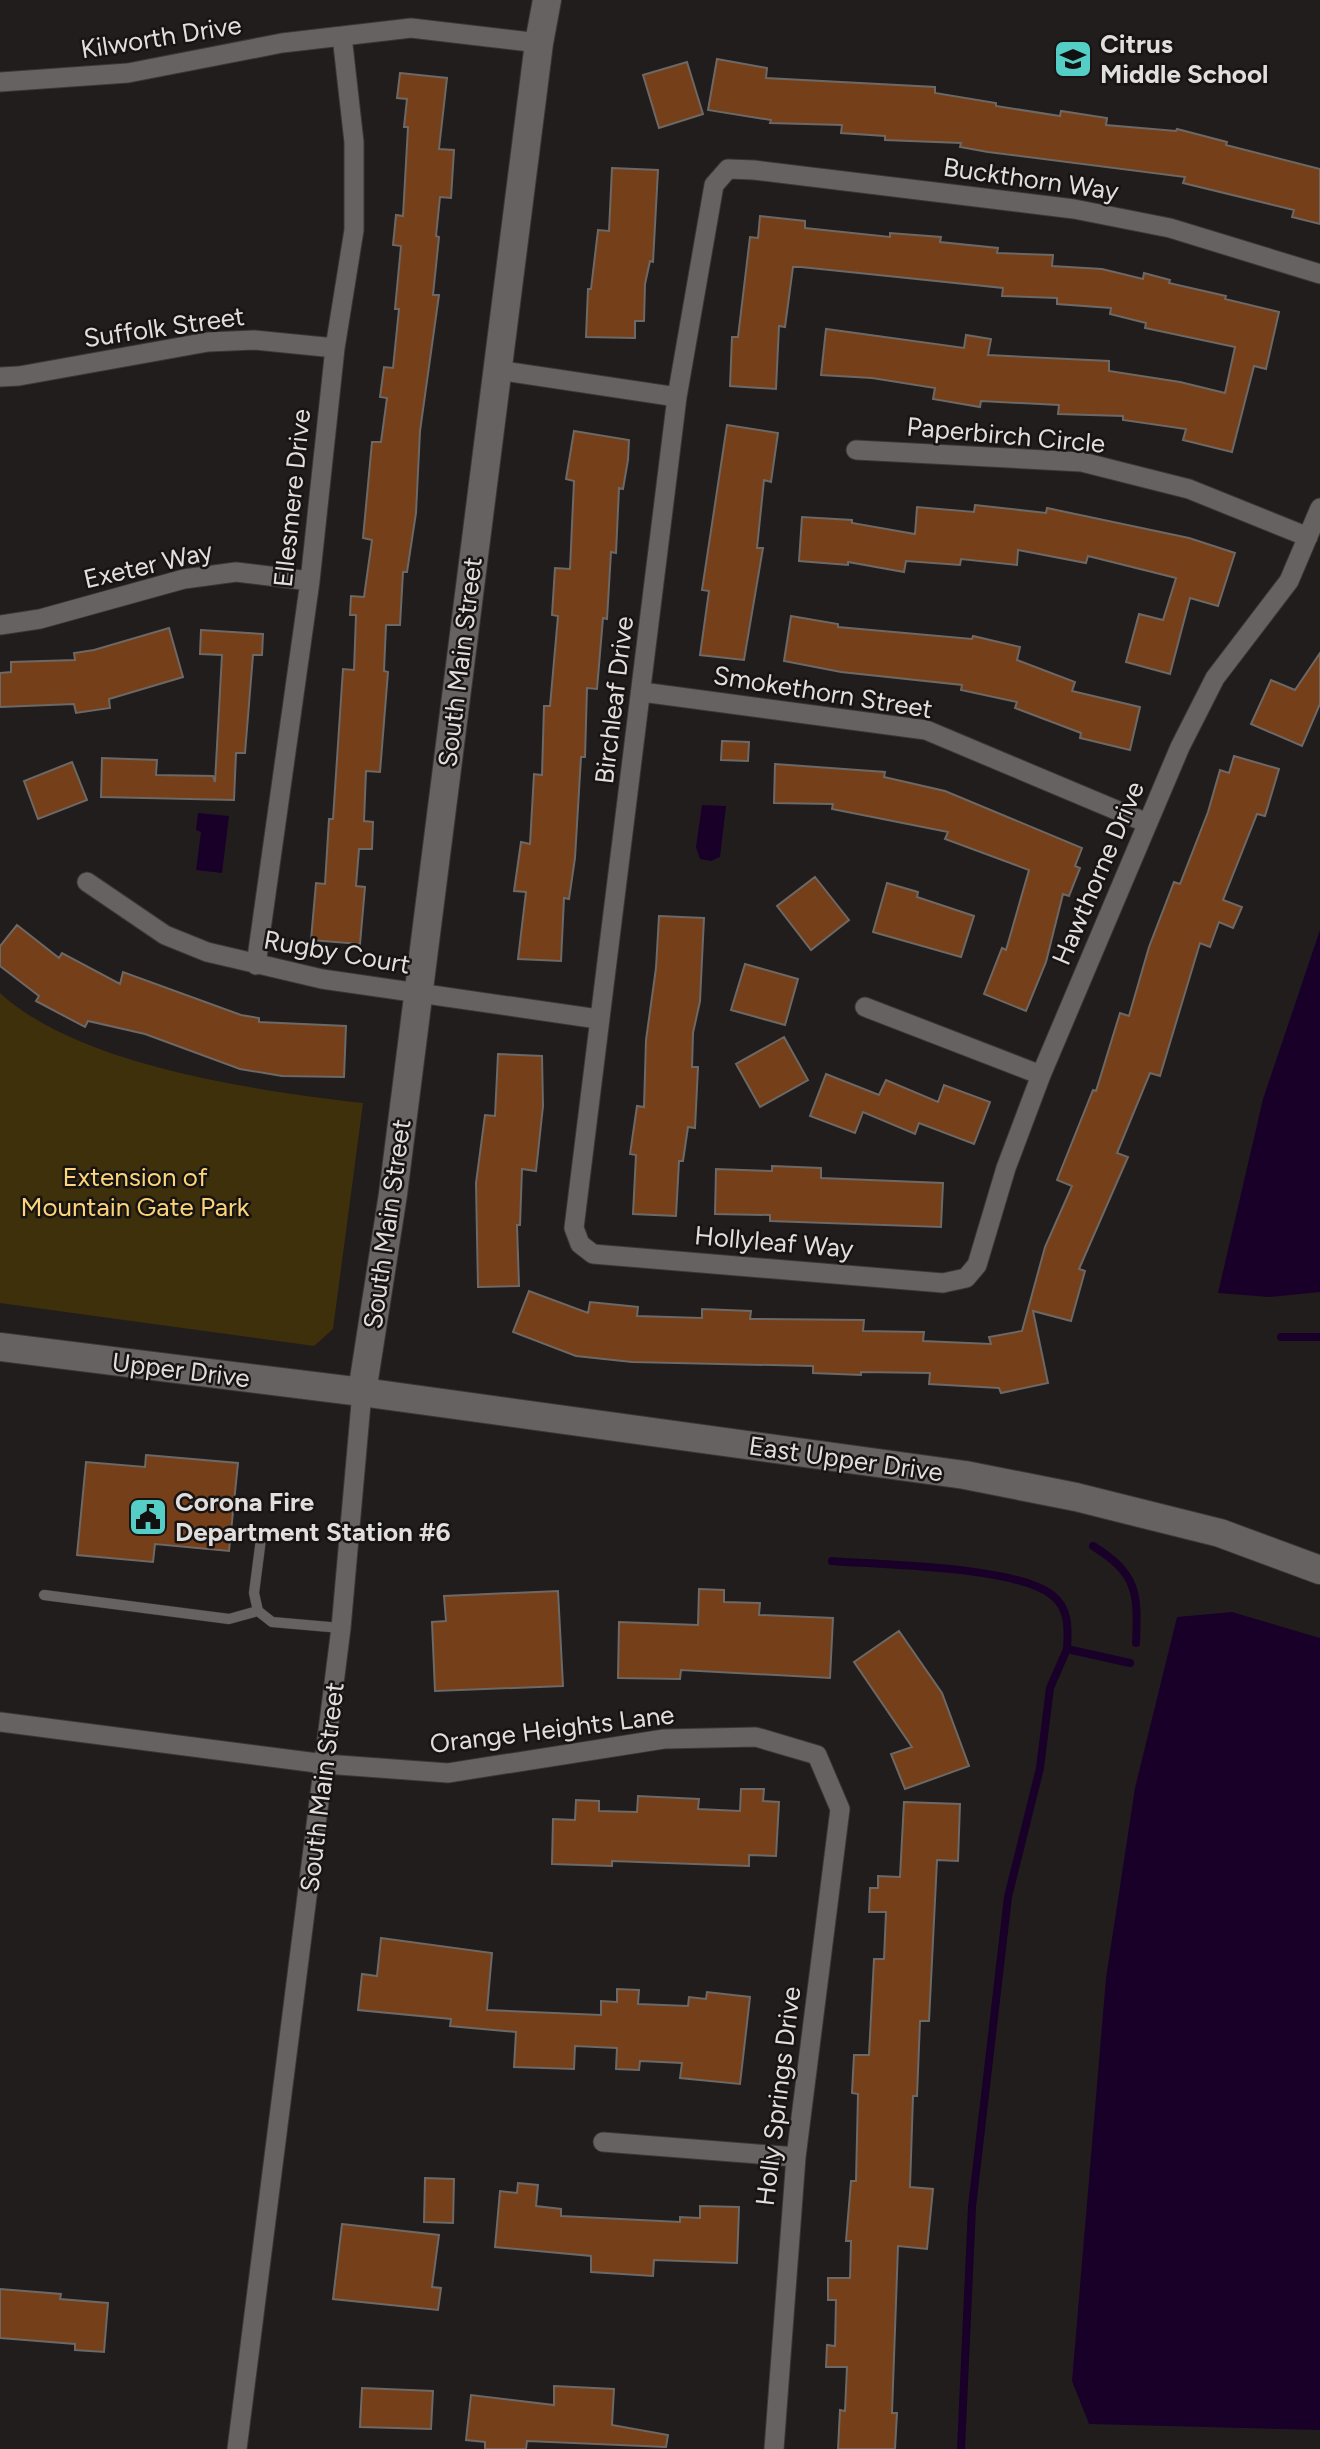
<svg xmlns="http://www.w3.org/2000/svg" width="1320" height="2449" font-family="Figtree,sans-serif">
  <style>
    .green { fill: #3e300b }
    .water { fill: #190028 }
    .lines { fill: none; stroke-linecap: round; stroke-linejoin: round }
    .stream { stroke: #190028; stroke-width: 8 }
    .building { fill: #753f19; stroke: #6c6865; stroke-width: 2 }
    .service-casing { stroke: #3a3737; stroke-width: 11 }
    .minor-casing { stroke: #3a3737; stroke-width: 21 }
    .secondary-casing { stroke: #3a3737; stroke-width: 30 }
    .service { stroke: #676262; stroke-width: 10 }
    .minor { stroke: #676262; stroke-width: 19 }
    .secondary { stroke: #676262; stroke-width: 28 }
    .labels { text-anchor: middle; stroke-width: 5; stroke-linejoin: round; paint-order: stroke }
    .street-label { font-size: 26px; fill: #e1dede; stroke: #181414 }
    .poi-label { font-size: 26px; font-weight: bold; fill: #e1dede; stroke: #181414; text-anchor: start }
    .park-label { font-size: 26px; fill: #fcd578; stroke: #181414 }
  </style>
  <rect width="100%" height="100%" fill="#221d1d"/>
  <path class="green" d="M0,993C79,1066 258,1091 363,1103L333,1329L314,1346L0,1303Z"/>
  <path class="water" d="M702,805L726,806L720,857L711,861L700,859L696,847Z
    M198,813L229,816L222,873L196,870L201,832L196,830Z
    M1320,930V1292L1269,1297L1218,1293L1263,1099Z
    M1232,1612L1320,1638V2430L1089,2424L1072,2381L1106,1978L1135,1788L1177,1617Z"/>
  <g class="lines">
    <path class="stream" d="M1281,1337H1320
      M1093,1546C1138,1574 1138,1593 1136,1643
      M832,1561C882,1565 1015,1566 1052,1595C1070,1609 1068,1630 1067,1649L1130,1663
      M961,2449L972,2207L1008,1897L1040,1768L1050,1688L1067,1649"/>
  </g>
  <path class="building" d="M717,59L767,68L766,78L935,87V93L996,103V106L1060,116L1061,111L1107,118L1106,125L1176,131L1177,129L1227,142L1226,145L1320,169V224L1292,217L1294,210L1183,183L1185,177L988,152L960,147L961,143L885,140V136L841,133L842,125L770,123L771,120L708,110Z
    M687,62L703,114L659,128L643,75Z
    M400,73L447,78L439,149L454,150L451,198L440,197L436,236L439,237L433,295H439L420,431L416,513L407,572H403L400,625H386L384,671L388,672L380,772L366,771L364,821L373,822L372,849H359L356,886L365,887L360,944L311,940L316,883L325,884L329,819H333L343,669L354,670L356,615H350L351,596L364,597L372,540L363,538L372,442H381L387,398L380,397L384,367L393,368L399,309H395L401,246L393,245L396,215L403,216L408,127H404L407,99L397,98Z
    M612,168L658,170L653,262L650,261L645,284L644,321H635V338L586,337L588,289H591L598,230L609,231Z
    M760,216L805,221V228L890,237V233L941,237L940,242L998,248L997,253L1053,255L1052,266L1102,269L1143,279L1144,273L1170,280L1169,283L1226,296L1225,299L1279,312L1266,369L1254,366L1232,452L1183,440L1186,429L1123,420V416L1058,414L1059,405L981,401L980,407L933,399L935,388L872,378L821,375L826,329L964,348L966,335L991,339L988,355L1109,361V371L1180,382L1225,393L1235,347L1145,328L1146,323L1110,314L1111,308L1057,304V298L1002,296L1003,288L801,267H793L785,327L779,326L776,389L730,386L732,337H738L750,237L758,238Z
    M727,425L778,433L771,482L764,480L757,548H763L744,660L700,655L709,591L702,590Z
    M574,431L629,440L628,460L623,489L619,488L616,553L611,552L607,619L603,618L597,689L587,688L585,757H581L575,858L569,899L564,898L561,961L518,959L526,892L514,891L521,842L530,844L534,774L542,775L544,706H550L558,616L552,615L555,568L570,569L574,481L566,479Z
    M975,505L1046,513L1047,508L1189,538L1235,553L1218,606L1190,598L1170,674L1126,662L1139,614L1163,620L1176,578L1088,556L1086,563L1018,550L1017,565L961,559L960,565L906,561L904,572L848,562V565L799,561L802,517L852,520V523L915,534L917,507L974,512Z
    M791,616L838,624V627L972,639L973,636L1020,647L1017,660L1075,682L1072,691L1140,707L1130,750L1080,738L1081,733L1015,708L1017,702L961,690L962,685L841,672L784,661Z
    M169,628L183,677L109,699L110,708L76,713L74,704L0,707V673L11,672V662L75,660L74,653L94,650Z
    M201,630L263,634L262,655H253L245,753H236L234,800L101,797L102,758L157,760L156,775L213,776L215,782L222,655L200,654Z
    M1320,653V704L1302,746L1251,724L1271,680L1295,690Z
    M722,741L749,742L748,761L721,760Z
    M1234,756L1279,769L1265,816L1257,814L1223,900L1242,907L1233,928L1219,922L1210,947L1200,943L1160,1076L1150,1073L1117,1153L1128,1157L1079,1269L1085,1271L1071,1321L1033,1311L1048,1383L1001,1393L999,1388L929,1384L930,1373L861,1372V1375L813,1373V1366L632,1362L576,1356L513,1332L529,1291L588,1313L590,1302L638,1307L637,1316L702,1318V1309L751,1311L750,1319L864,1320L863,1331L924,1332L923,1341L991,1344L989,1337L1022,1331L1045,1247L1072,1186L1057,1180L1093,1090L1096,1091L1120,1013L1129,1016L1149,947L1174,882L1180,884L1208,812L1220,770L1229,773Z
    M72,762L87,800L38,819L24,781Z
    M775,764L885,772L884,777L945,791L1082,848L1075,866L1080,868L1069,896L1063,894L1046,962L1026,1011L984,994L1002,948L1006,950L1029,870L945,839L948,832L832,809L833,804L774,803Z
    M815,877L849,920L811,950L777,906Z
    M887,883L918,892L917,897L974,916L961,957L873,932Z
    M659,916L704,918L700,1001L693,1033L692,1067H698L695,1128L688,1127L683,1161H679L676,1216L633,1214L636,1155L630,1154L637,1106L644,1107L646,1040L656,968Z
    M17,925L59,958L62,953L120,984L123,972L241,1015L259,1018V1022L346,1026L344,1077L282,1076L240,1069L145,1034L88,1021L85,1027L36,1001L39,996L0,966V946Z
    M745,964L798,979L785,1025L731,1010Z
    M784,1037L808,1080L760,1107L736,1064Z
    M498,1054L542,1056L543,1106L536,1171L522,1169L520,1225H517L519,1286L478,1287L476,1183L485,1115L495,1116Z
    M826,1074L879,1095L886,1080L938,1102L944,1085L990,1102L974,1144L919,1123L915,1134L863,1112L855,1133L810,1116Z
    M772,1166L821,1168V1178L943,1183L941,1227L770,1221V1215L715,1214L716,1169L772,1171Z
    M146,1455L238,1463L229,1551L155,1544L153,1562L77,1555L86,1462L145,1467Z
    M699,1589L724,1590V1602L760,1603L759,1615L833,1618L830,1678L681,1670L680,1679L618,1678L619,1622L698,1625Z
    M558,1591L563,1686L435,1691L432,1622L446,1621L444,1596Z
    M899,1631L942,1693L969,1766L905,1789L891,1754L912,1747L854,1662Z
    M741,1789H764L763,1801L779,1802L776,1856L749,1855V1866L612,1861V1866L552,1864L553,1819L575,1820L576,1800L599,1801V1811L637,1812L638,1796L699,1799L698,1809L740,1811Z
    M904,1802L960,1804L958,1861L937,1860L929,2021H920L917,2096H913L910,2187L933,2189L927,2249L898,2246L892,2413H897L895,2449H838L840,2410L845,2411L847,2367H826L827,2345L835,2346L836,2300H828V2278H850L851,2241H846L851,2181H856L858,2094L852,2093L854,2055H869L874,1959H884L886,1912H869L870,1888H878V1876L900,1877Z
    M381,1938L492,1953L487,2010L601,2015V2001L617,2002V1989L639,1990L638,2004L688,2006L689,1997L706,1999L707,1992L750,1997L740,2084L680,2078L682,2063L640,2061L639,2070L616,2069L617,2048L575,2046L574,2069L514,2067L516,2032L450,2026L451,2019L358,2010L362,1974L377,1976Z
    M425,2178L454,2179L453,2223L424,2222Z
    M518,2183L538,2185L536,2206L561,2209V2216L680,2222V2217L700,2218V2206L739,2207L737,2263L654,2260L653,2276L591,2272V2256L495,2247L500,2191L517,2193Z
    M342,2224L439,2235L432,2287L441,2288L438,2310L333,2299Z
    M0,2289L61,2294L60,2299L108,2303L104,2352L75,2350V2344L0,2338Z
    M554,2386L614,2389L612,2425L668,2435L666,2447L527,2441L526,2449H485V2442L466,2440L471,2395L554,2405Z
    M362,2388L433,2391L431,2429L360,2427Z"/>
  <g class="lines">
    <defs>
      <path id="service" d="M262,1531L254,1593L258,1611L272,1622L341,1628
        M44,1595L229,1619L258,1611"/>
      <path id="minor" d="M0,82L128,73L282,43L411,28L539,43
        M1320,274L1170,228L1074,209L754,170L728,169L714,185L677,397L574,1228L580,1244L593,1254L943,1283L966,1278L977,1265L1006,1168L1041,1075L1180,747L1215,678L1289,581L1320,508
        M497,370L677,397
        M0,377L19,376L208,342L254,340L335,348
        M856,450L1082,462L1189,489L1308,537
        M0,625L40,619L184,579L236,572L310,581
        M642,692L926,730L1147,823
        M87,882L165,935L207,952L322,979L598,1019
        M256,965L310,581L335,348L354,230V142L342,36
        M865,1007L1041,1075
        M0,1722L325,1764L448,1773L664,1739L756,1737L817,1755L840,1809L796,2157L774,2449
        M603,2142L796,2157
        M237,2449L341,1628L362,1392"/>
      <path id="secondary" d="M0,1347L362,1392L965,1475L1076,1497L1220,1533L1320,1570
        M362,1392L393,1194L539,43L547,0"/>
    </defs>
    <use href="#service" class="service-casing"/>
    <use href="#minor" class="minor-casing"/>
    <use href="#secondary" class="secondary-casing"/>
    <use href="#service" class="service"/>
    <use href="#minor" class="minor"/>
    <use href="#secondary" class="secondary"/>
  </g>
  <defs>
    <symbol id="school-square" viewBox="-11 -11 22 22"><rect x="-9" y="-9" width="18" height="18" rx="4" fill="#55cec6" stroke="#181414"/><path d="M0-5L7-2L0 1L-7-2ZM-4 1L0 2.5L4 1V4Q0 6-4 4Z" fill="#111"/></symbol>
    <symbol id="civic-square" viewBox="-11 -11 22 22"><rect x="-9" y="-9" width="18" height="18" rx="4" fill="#55cec6" stroke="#181414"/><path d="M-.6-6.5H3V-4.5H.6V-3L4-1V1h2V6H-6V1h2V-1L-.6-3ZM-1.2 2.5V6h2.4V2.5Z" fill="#111"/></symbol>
  </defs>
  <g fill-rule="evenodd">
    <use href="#school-square" x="1051" y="37" width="44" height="44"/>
    <use href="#civic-square" x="126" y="1495" width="44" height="44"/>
  </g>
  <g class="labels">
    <g class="street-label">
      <text transform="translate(161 37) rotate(-9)" y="9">Kilworth Drive</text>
      <text transform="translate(1031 179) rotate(8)" y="9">Buckthorn Way</text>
      <text transform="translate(164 327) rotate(-8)" y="9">Suffolk Street</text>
      <text transform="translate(1006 435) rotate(5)" y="9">Paperbirch Circle</text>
      <text transform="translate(292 498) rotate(-84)" y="9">Ellesmere Drive</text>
      <text transform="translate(148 565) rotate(-13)" y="9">Exeter Way</text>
      <text transform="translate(460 662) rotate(-83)" y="9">South Main Street</text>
      <text transform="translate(823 692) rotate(9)" y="9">Smokethorn Street</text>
      <text transform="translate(614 700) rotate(-83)" y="9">Birchleaf Drive</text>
      <text transform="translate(1098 873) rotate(-67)" y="9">Hawthorne Drive</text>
      <text transform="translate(337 952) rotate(10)" y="9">Rugby Court</text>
      <text transform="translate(387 1224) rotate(-82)" y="9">South Main Street</text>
      <text transform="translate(774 1242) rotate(5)" y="9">Hollyleaf Way</text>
      <text transform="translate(181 1370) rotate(7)" y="9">Upper Drive</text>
      <text transform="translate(846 1459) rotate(8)" y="9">East Upper Drive</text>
      <text transform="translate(552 1729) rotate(-7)" y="9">Orange Heights Lane</text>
      <text transform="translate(322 1787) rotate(-83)" y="9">South Main Street</text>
      <text transform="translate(778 2096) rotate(-83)" y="9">Holly Springs Drive</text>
    </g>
    <g class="poi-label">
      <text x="1100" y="53">Citrus<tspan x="1100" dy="30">Middle School</tspan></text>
      <text x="175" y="1511">Corona Fire<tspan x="175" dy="30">Department Station #6</tspan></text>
    </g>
    <g class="park-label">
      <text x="135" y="1186">Extension of<tspan x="135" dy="30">Mountain Gate Park</tspan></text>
    </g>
  </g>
</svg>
